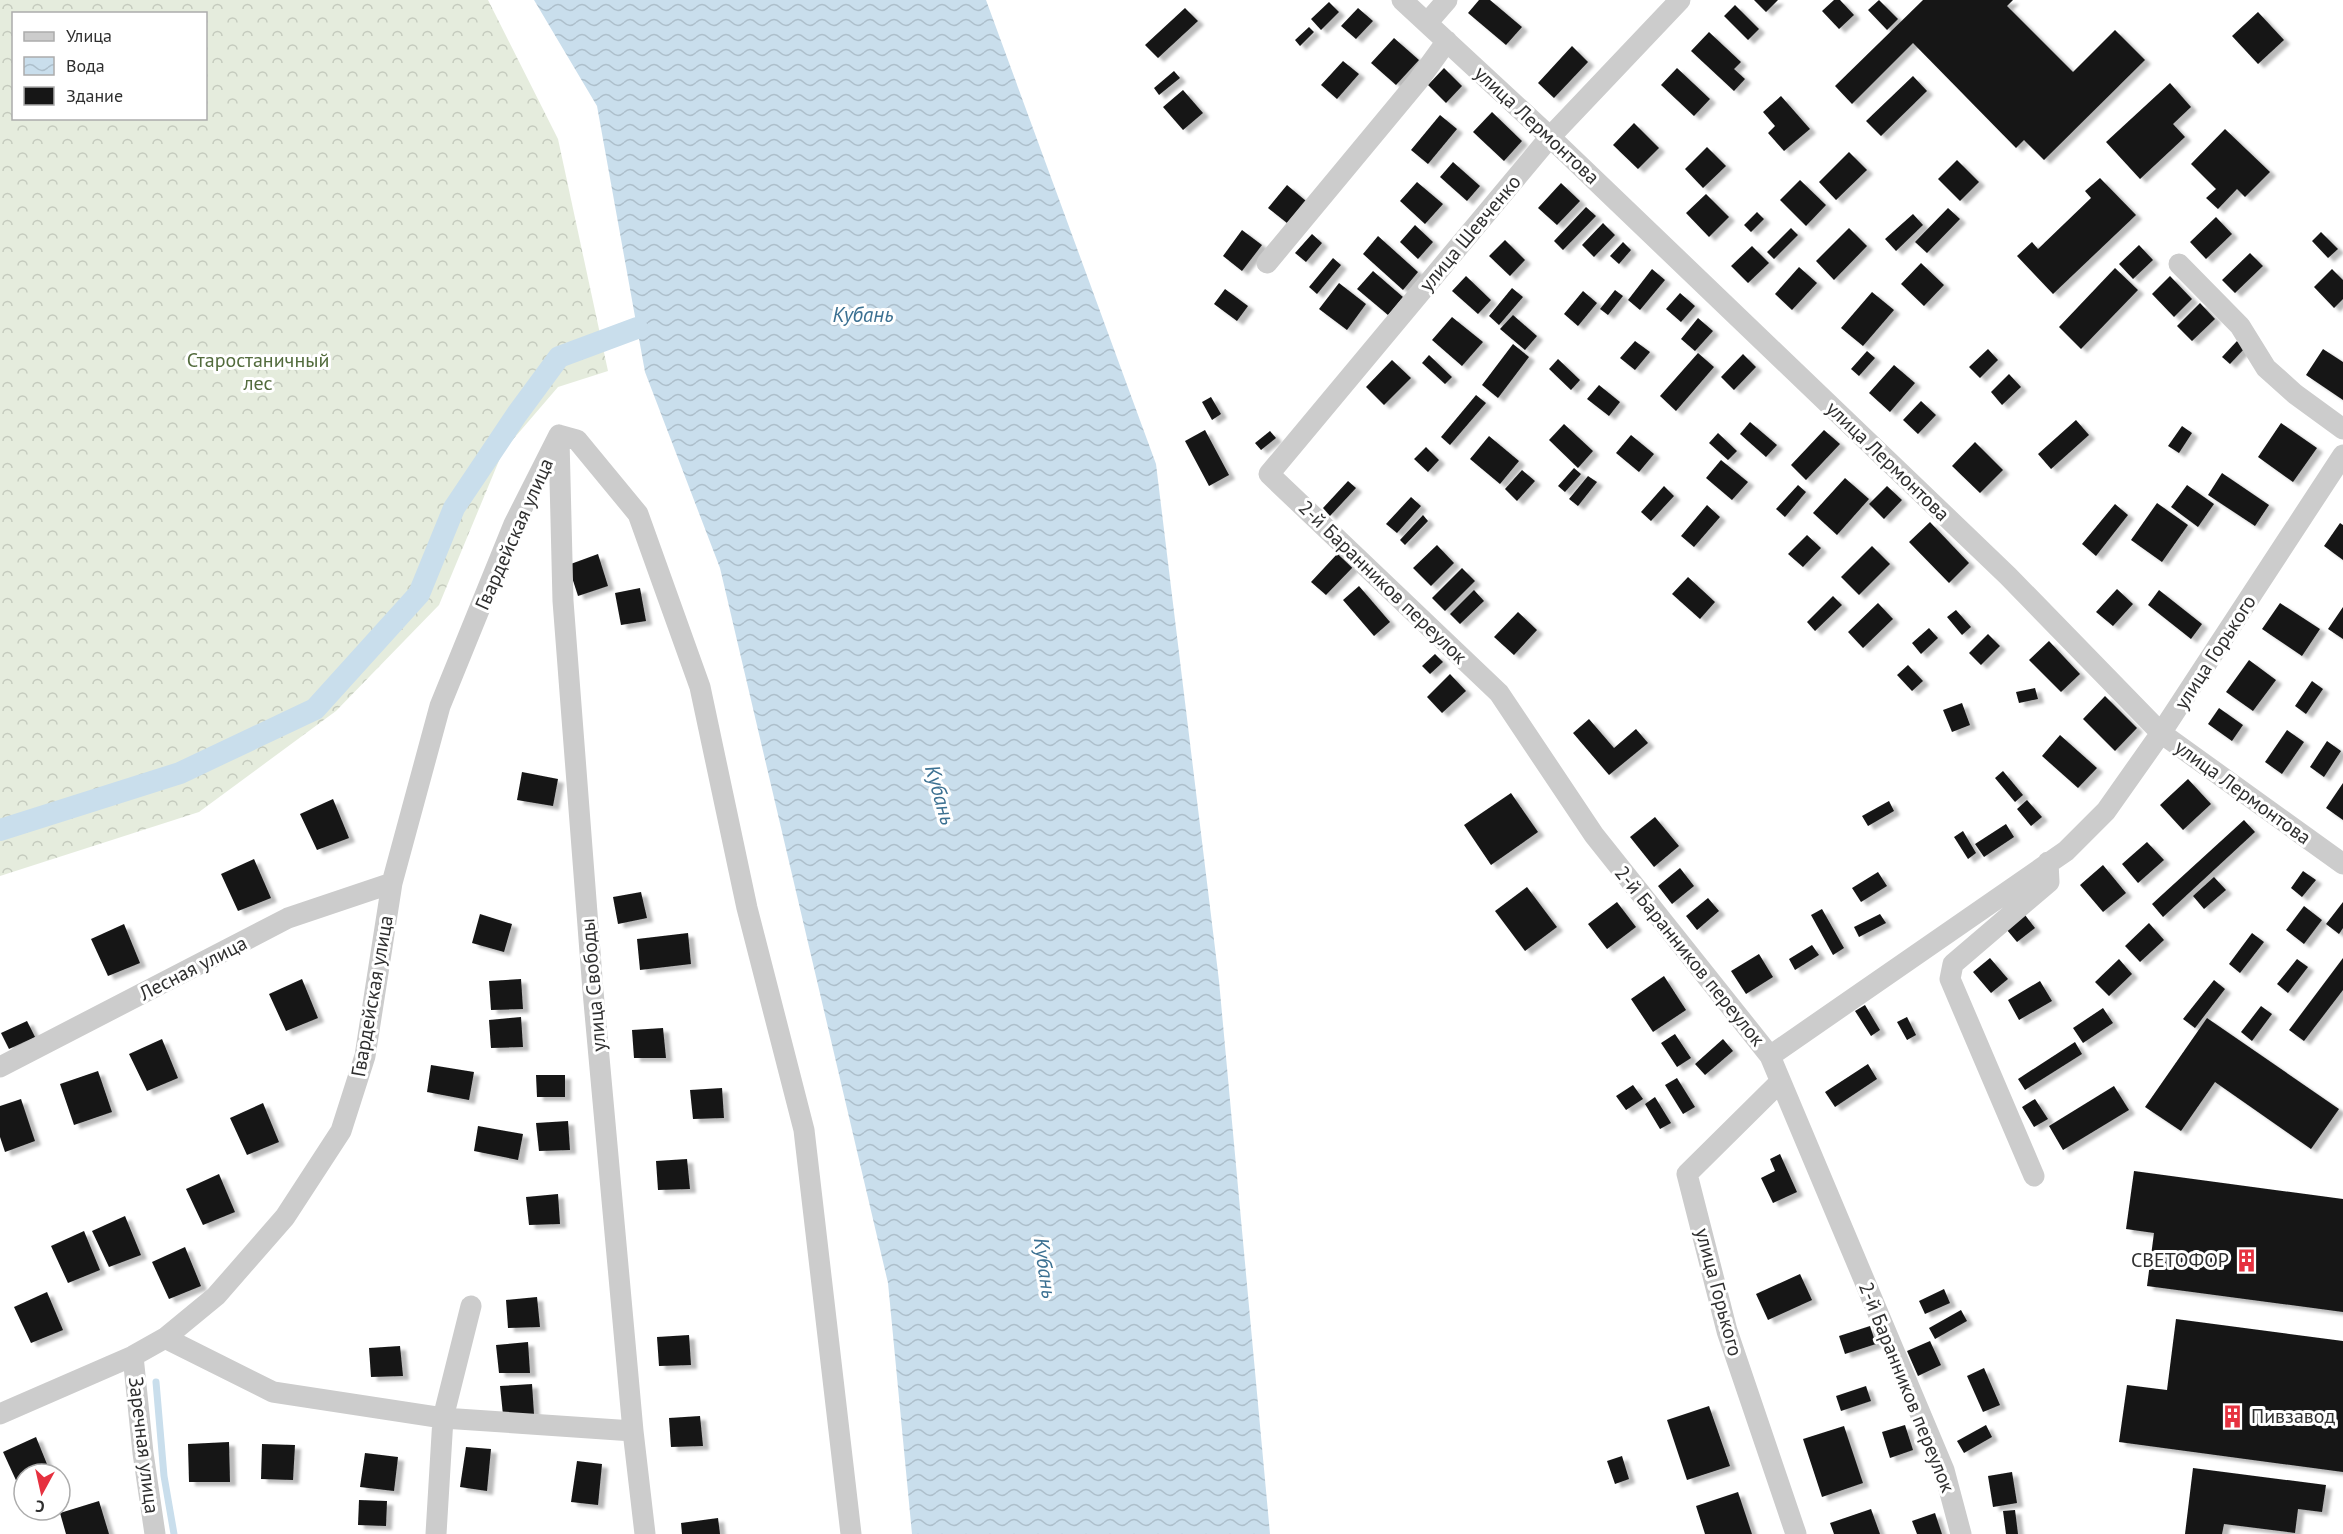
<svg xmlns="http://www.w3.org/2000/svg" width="2343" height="1534" font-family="'PT Sans',sans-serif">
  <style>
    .forest { fill: url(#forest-crowns); fill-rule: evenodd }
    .water { fill: url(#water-waves) }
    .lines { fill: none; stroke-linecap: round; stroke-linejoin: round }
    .stream { stroke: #c9deec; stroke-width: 7 }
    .canal { stroke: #c9deec; stroke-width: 22 }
    .building { fill: #161616; filter: url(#shadow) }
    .minor { stroke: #ccc; stroke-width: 21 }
    .labels { text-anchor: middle; stroke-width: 6; stroke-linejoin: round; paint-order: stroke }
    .street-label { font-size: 20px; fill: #2f2f2f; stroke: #fff }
    .park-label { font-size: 20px; fill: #526b3c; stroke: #fff }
    .poi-label { font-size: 20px; fill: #2f2f2f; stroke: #fff; text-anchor: end }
    .water-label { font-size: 21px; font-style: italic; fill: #3c7192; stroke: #fff }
  </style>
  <defs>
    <pattern id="forest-crowns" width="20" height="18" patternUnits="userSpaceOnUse" patternTransform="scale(1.5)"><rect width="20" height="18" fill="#e5ecdd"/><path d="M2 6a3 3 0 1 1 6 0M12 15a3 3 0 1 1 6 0" fill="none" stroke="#c5cbbe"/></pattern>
    <pattern id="water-waves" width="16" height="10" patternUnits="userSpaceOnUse" patternTransform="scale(1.5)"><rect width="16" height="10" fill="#c9deec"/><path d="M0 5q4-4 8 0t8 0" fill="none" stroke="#adbfcb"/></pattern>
    <filter id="shadow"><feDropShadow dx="6" dy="4" stdDeviation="1.5" flood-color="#0004"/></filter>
  </defs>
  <rect width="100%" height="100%" fill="#fff"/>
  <path class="forest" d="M0,0H488L558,139L608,371L558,387L503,451L439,605L336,711L199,812L0,876ZM14,14H206V118H14Z"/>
  <path class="water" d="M534,0H986L1156,464L1219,981L1270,1534H912L888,1283L720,568L645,372L597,106Z"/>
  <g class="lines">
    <path class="stream" d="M156,1382L164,1476L174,1534"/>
    <path class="canal" d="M0,830L180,773L315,709L419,594L454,508L517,414L559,357L637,328"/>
  </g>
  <path class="building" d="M1479,0H1490L1522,27L1506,45L1468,13Z
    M1754,0H1778L1766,12Z
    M1834,0H1840L1854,15L1839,29L1822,11Z
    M1879,0L1898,19L1887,30L1868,10Z
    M1923,0H2013L2007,6L2073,72L2115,30L2145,60L2044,160L2024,140L2016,148L1913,43L1852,104L1835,86Z
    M1329,2L1339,12L1321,30L1311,19Z
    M1735,5L1759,29L1748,40L1724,16Z
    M1185,8L1198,21L1158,58L1145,45Z
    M1358,8L1373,21L1356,39L1341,26Z
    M2258,12L2284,40L2258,64L2232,36Z
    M1309,27L1314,32L1300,46L1295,40Z
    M1709,32L1741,62L1734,69L1745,79L1734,91L1691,51Z
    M1394,38L1419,60L1396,85L1371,63Z
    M1572,46L1588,62L1554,98L1538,83Z
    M1343,61L1359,74L1337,99L1321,85Z
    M1444,68L1462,86L1446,103L1428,85Z
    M1677,68L1710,99L1694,116L1661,85Z
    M1174,71L1180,78L1159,95L1154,88Z
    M1913,76L1927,91L1881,136L1866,121Z
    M2170,83L2191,107L2173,124L2185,137L2140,179L2106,142Z
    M1183,90L1203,113L1183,130L1163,107Z
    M1781,96L1810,129L1784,151L1768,133L1775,126L1763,112Z
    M1492,112L1522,141L1504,161L1473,132Z
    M1440,115L1457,129L1428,164L1411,150Z
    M1634,123L1659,148L1638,169L1613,145Z
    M2225,129L2270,172L2245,197L2237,189L2218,209L2206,198L2216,189L2191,164Z
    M1707,147L1726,166L1703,188L1685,169Z
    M1849,152L1867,170L1836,200L1819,182Z
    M1957,160L1979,182L1960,201L1938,179Z
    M1453,162L1480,186L1467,201L1440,177Z
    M2100,178L2136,215L2053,294L2017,256L2032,242L2038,249L2091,198L2085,191Z
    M1800,180L1826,205L1806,226L1780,200Z
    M1417,182L1443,204L1425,224L1400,201Z
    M1561,183L1580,201L1557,225L1538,208Z
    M1287,185L1306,201L1287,223L1268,208Z
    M1706,194L1729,217L1709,237L1686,213Z
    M1586,207L1596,216L1563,250L1554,241Z
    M1948,208L1960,219L1927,253L1915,242Z
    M1757,212L1764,219L1751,232L1744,225Z
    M1913,214L1923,225L1896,251L1885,239Z
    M2216,217L2232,234L2206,259L2190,242Z
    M1603,223L1615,235L1594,257L1582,245Z
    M1415,225L1433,242L1418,259L1400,242Z
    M1791,228L1798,235L1774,259L1767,252Z
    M1849,228L1867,246L1834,280L1816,261Z
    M1242,230L1262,245L1242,271L1223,256Z
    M2321,232L2338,249L2328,258L2312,241Z
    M1312,234L1322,243L1306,262L1295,253Z
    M1378,236L1418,272L1403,290L1363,254Z
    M1505,240L1525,260L1510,276L1489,256Z
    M1623,242L1631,250L1619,264L1610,256Z
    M2139,245L2153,260L2133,279L2119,264Z
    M1752,246L1769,263L1748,283L1731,266Z
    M2250,253L2263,266L2235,293L2222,280Z
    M1333,258L1341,265L1317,294L1309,287Z
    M1921,263L1944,285L1924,306L1901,284Z
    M1799,267L1817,283L1792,310L1775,294Z
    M2115,268L2138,290L2081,349L2059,327Z
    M1652,269L1665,280L1640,310L1628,300Z
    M2332,269L2343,280V299L2334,308L2314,287Z
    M1373,271L1403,297L1388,315L1357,289Z
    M1466,276L1491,300L1478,314L1452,291Z
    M2170,276L2192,299L2174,317L2152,294Z
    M1339,283L1366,304L1347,330L1319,309Z
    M1512,288L1523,297L1499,325L1489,316Z
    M1225,289L1248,306L1237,321L1214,304Z
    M1615,290L1623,296L1608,315L1600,309Z
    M1583,291L1597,303L1578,326L1564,314Z
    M1872,292L1894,310L1863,346L1841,328Z
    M1680,293L1695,306L1681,322L1666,309Z
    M2200,303L2215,319L2192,341L2177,326Z
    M1513,315L1537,336L1525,350L1500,329Z
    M1452,317L1483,342L1462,366L1432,340Z
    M1698,318L1713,331L1695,351L1681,339Z
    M1635,341L1650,352L1635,370L1620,358Z
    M2237,341L2245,348L2230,364L2222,357Z
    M1513,344L1529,357L1498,398L1482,385Z
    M1988,349L1998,360L1980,378L1969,367Z
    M2323,349L2343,362V400L2306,375Z
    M1867,351L1875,358L1859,376L1851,369Z
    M1698,353L1714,367L1676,411L1660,396Z
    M1743,354L1756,367L1734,390L1721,377Z
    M1429,355L1452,377L1445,384L1422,363Z
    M1558,359L1580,380L1571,390L1549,369Z
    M1392,360L1411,378L1384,405L1366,387Z
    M1894,365L1915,383L1890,412L1869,393Z
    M2009,374L2021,387L2002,405L1991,392Z
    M1599,385L1620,402L1609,416L1587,399Z
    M1476,395L1486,403L1450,445L1441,437Z
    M1211,397L1221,414L1212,420L1202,402Z
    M1921,401L1936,415L1918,434L1903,420Z
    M2076,420L2089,435L2051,469L2038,454Z
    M1750,422L1777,445L1766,457L1740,434Z
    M2281,423L2317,448L2293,482L2258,457Z
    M1564,424L1593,451L1578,468L1549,440Z
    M2182,426L2192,433L2179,453L2168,446Z
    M1205,430L1229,475L1209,486L1185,441Z
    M1824,430L1840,444L1806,480L1791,465Z
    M1270,431L1276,438L1261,450L1255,443Z
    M1718,433L1737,451L1728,460L1709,443Z
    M1631,435L1654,454L1639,472L1616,453Z
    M1489,436L1519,461L1500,484L1470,459Z
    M1975,442L2003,470L1980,493L1952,466Z
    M1426,447L1439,460L1428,472L1414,459Z
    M1721,460L1748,482L1732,500L1706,478Z
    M1574,468L1581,474L1565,492L1558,486Z
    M1522,470L1535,481L1517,501L1505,489Z
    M2222,473L2269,505L2255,526L2208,495Z
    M1588,476L1597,482L1578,506L1569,499Z
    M1845,478L1869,499L1837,535L1813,513Z
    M1348,481L1356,488L1330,516L1323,508Z
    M1798,485L1806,492L1785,517L1776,509Z
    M2187,485L2214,504L2198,527L2171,507Z
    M1664,486L1674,496L1651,521L1641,512Z
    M1887,486L1902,500L1884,519L1869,504Z
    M1411,497L1421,506L1397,533L1386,524Z
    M2157,503L2188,525L2162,562L2131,540Z
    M2115,504L2128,515L2096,556L2082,544Z
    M1707,505L1720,517L1694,547L1681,536Z
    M1423,515L1428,521L1405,545L1400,540Z
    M1930,522L1969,563L1949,583L1909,542Z
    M2340,523L2343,525V560L2324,546Z
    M1807,535L1821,548L1803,567L1788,554Z
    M1437,545L1454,563L1431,586L1413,568Z
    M1872,546L1890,564L1859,595L1841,577Z
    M1338,553L1353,567L1326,595L1311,582Z
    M598,554L608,586L578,596L568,565Z
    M1462,568L1475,581L1445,611L1432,598Z
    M1688,577L1715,602L1700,619L1672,594Z
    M1359,586L1390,622L1374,636L1343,600Z
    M640,588L646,621L621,625L615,593Z
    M2117,589L2133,604L2113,626L2096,612Z
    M1474,590L1484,601L1460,624L1450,614Z
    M2159,590L2202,624L2191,639L2148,605Z
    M1833,596L1842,605L1815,631L1807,622Z
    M1878,603L1893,619L1863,648L1848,632Z
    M2280,603L2320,629L2302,656L2262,629Z
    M2343,607V639L2328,629Z
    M1956,610L1971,627L1962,635L1947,617Z
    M1518,612L1537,630L1514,655L1494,637Z
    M1929,628L1938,638L1921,654L1912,643Z
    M1988,634L2000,646L1981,665L1969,653Z
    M2049,641L2080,674L2061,692L2029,660Z
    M1435,654L1443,662L1430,674L1422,666Z
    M2249,660L2276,680L2253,711L2226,692Z
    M1908,665L1923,681L1912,691L1897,675Z
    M1450,674L1466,691L1442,713L1427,697Z
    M2312,681L2323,689L2306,714L2295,706Z
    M2035,688L2038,699L2019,703L2016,692Z
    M2105,696L2137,728L2115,751L2083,719Z
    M1962,703L1970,725L1952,732L1943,710Z
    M2219,708L2243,725L2232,741L2208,724Z
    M1589,719L1614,748L1636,729L1648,743L1609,775L1573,733Z
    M2287,730L2304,742L2282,774L2265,762Z
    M2060,735L2097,768L2078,788L2042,756Z
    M2327,741L2341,751L2324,777L2310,767Z
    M2003,771L2023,795L2015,802L1995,778Z
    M522,772L558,779L553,806L517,800Z
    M2188,779L2211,804L2183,830L2160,805Z
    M2343,783V820L2326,808Z
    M1511,793L1538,832L1491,865L1464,825Z
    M333,799L349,838L317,850L300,814Z
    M2027,800L2042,817L2031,826L2017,809Z
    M1889,801L1894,811L1868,826L1862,816Z
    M1655,817L1679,846L1654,867L1630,837Z
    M2244,820L2255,832L2163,917L2152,904Z
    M2006,824L2014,837L1984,857L1975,844Z
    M1963,831L1976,853L1968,859L1954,837Z
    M2147,842L2164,860L2138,883L2122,864Z
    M254,859L271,898L238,911L221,874Z
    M2103,865L2126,893L2103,912L2080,885Z
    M1680,868L1694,886L1672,904L1658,886Z
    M2303,871L2316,880L2302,897L2291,888Z
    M1878,872L1887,886L1861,902L1852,888Z
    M2214,877L2226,890L2204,909L2193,896Z
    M1527,887L1557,927L1525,951L1495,911Z
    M641,892L647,918L618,924L613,897Z
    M1708,898L1719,911L1697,930L1686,916Z
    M1617,902L1636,927L1607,949L1588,924Z
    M2343,902V928L2339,934L2326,924Z
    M2304,906L2322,920L2304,944L2286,930Z
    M1822,909L1844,948L1833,955L1811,915Z
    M480,914L512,924L504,952L472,943Z
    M1880,914L1886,923L1859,937L1854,927Z
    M2025,915L2035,928L2017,942L2007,930Z
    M2149,923L2164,940L2140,962L2125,946Z
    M124,924L140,963L108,976L91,939Z
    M688,933L691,964L640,970L637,939Z
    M2252,933L2264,942L2240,973L2229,964Z
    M1812,945L1819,955L1795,970L1789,959Z
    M1759,954L1773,977L1746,994L1731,971Z
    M1990,958L2008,979L1991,993L1973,972Z
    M2343,958V990L2304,1041L2289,1030Z
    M2119,959L2132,974L2109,996L2095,982Z
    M2297,959L2308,967L2288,993L2277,984Z
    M1664,976L1686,1010L1653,1032L1631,999Z
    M302,979L318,1018L286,1031L269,994Z
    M521,979L523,1009L491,1010L489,981Z
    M2214,980L2225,989L2195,1028L2183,1019Z
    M2040,981L2052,1001L2019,1020L2008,1000Z
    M1865,1005L1880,1030L1871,1036L1855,1011Z
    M2261,1006L2272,1014L2252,1041L2241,1032Z
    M2103,1008L2113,1023L2083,1043L2073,1028Z
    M521,1017L523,1047L491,1048L489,1020Z
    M1907,1017L1916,1035L1907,1040L1897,1022Z
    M2207,1018L2339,1109L2311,1149L2215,1082L2181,1131L2145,1107Z
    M27,1021L35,1037L9,1049L1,1033Z
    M663,1028L666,1058H634L632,1030Z
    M1675,1034L1691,1058L1677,1067L1661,1043Z
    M162,1039L178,1078L147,1091L129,1054Z
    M1723,1039L1733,1051L1705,1075L1695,1064Z
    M2075,1042L2082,1054L2025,1090L2018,1079Z
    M1868,1064L1877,1079L1835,1107L1825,1092Z
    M431,1065L474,1072L469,1100L427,1092Z
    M98,1071L112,1112L74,1125L60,1084Z
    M536,1075H565V1097H537Z
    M1677,1078L1695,1107L1683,1114L1665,1085Z
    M1633,1085L1643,1099L1626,1110L1616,1096Z
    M2114,1086L2129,1110L2063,1150L2049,1126Z
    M722,1088L724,1118L693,1119L690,1090Z
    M1655,1097L1671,1123L1660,1129L1645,1104Z
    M21,1099L35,1141L5,1152L0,1137V1106Z
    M2035,1099L2048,1119L2034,1127L2022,1107Z
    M263,1103L279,1142L247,1155L230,1118Z
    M568,1121L570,1150L539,1151L536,1123Z
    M478,1126L523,1134L518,1160L474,1151Z
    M1780,1154L1797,1192L1773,1203L1761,1178L1775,1171L1770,1159Z
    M687,1159L690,1189L658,1190L656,1161Z
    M2134,1171L2343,1199V1312L2147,1286L2154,1233L2126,1229Z
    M219,1174L235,1212L203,1225L186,1189Z
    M558,1194L560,1224L529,1225L526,1197Z
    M125,1216L141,1255L109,1267L92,1231Z
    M84,1231L100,1270L68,1283L51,1246Z
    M185,1247L201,1286L169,1299L152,1262Z
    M1800,1274L1812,1300L1768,1320L1756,1294Z
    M1944,1289L1950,1303L1925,1314L1919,1301Z
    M47,1292L63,1330L31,1343L14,1307Z
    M537,1297L540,1327L508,1328L506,1300Z
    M1961,1310L1967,1321L1935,1339L1929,1328Z
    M2176,1319L2343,1341V1472L2119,1442L2127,1385L2167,1390Z
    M1870,1326L1876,1344L1845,1354L1839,1336Z
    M689,1335L691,1365L659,1366L657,1337Z
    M1930,1341L1941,1365L1918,1376L1907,1351Z
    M528,1342L530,1373H499L496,1345Z
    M400,1346L403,1376L371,1377L369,1348Z
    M1984,1368L2000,1405L1983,1412L1967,1376Z
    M532,1384L534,1414L503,1415L500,1386Z
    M1866,1386L1871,1401L1841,1411L1836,1396Z
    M1709,1406L1730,1466L1687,1480L1667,1420Z
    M700,1416L703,1446L671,1447L669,1418Z
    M1905,1425L1913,1450L1890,1458L1882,1432Z
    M1986,1425L1992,1437L1964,1453L1957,1441Z
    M1844,1426L1863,1483L1822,1497L1803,1439Z
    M36,1437L51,1474H24V1487L20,1489L3,1452Z
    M229,1442L230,1482H189L188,1444Z
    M262,1444L295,1445L293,1480L261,1479Z
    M466,1447L491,1449L487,1491L460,1487Z
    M365,1453L398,1457L394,1491L360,1487Z
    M1622,1456L1629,1479L1615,1484L1607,1461Z
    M577,1461L602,1464L598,1505L571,1502Z
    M2193,1468L2326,1485L2322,1512L2298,1509L2295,1533L2224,1524L2222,1534H2185Z
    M2012,1472L2017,1503L1993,1507L1988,1476Z
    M1738,1492L1752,1534H1705L1696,1506Z
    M359,1500L387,1501L386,1526L358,1525Z
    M99,1501L109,1534H66L60,1513Z
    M1871,1509L1880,1534H1834L1830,1523Z
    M2015,1510L2018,1534H2006L2003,1511Z
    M1935,1513L1942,1534H1917L1912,1521Z
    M718,1518L720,1534H682L681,1523Z"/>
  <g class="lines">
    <path class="minor" d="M1402,0L1550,137L2008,576L2161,733L2343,864
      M1680,0L1550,137L1269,474L1499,693L1594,835L1770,1056L1944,1470L1961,1534
      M1427,23L1447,0
      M1267,263L1418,81L1447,41
      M2179,264L2240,326L2266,368L2295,394L2343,429
      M559,435L577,440L638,514L700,687L747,908L804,1130L851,1534
      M559,439L563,601L593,991L633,1431L645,1534
      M1770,1056L2066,851L2106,811L2161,733L2343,455
      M0,1067L288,918L392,883
      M1780,1082L1687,1174L1727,1331L1796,1534
      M2034,1176L1950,979L1953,964L2049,882L2048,862
      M165,1338L273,1392L443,1418L633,1431
      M133,1356L143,1453L155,1534
      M0,1414L133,1356L165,1338L216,1296L285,1217L341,1131L365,1056L392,883L440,706L514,524L559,435
      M436,1534L443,1418L471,1306"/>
  </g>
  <defs>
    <symbol id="building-bare" viewBox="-9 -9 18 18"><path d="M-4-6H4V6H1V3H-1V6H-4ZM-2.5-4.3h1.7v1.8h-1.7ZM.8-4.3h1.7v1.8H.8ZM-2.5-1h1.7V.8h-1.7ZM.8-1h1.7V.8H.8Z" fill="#e6313f" stroke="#fff" stroke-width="2.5" paint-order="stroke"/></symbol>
  </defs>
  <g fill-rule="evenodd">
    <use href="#building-bare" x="2230" y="1244" width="33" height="33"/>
    <use href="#building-bare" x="2216" y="1400" width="33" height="33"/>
  </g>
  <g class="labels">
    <g class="street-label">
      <text transform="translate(1537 125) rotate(43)" y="7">улица Лермонтова</text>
      <text transform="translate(1470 233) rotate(-50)" y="7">улица Шевченко</text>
      <text transform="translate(1888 461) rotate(44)" y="7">улица Лермонтова</text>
      <text transform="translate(514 534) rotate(-66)" y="7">Гвардейская улица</text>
      <text transform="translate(1383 582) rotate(44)" y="7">2-й Баранников переулок</text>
      <text transform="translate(2215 652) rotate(-57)" y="7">улица Горького</text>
      <text transform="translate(2243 792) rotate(36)" y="7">улица Лермонтова</text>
      <text transform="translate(1690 956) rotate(51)" y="7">2-й Баранников переулок</text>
      <text transform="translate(193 968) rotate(-27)" y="7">Лесная улица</text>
      <text transform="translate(593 985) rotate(-95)" y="7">улица Свободы</text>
      <text transform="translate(372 996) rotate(-80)" y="7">Гвардейская улица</text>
      <text transform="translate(1719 1292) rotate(75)" y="7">улица Горького</text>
      <text transform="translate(1907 1387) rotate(68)" y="7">2-й Баранников переулок</text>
      <text transform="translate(144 1445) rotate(83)" y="7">Заречная улица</text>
    </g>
    <g class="park-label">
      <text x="258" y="367">Старостаничный<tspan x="258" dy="23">лес</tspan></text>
    </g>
    <g class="poi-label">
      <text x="2229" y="1267">СВЕТОФОР</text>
      <text x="2251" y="1423" text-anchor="start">Пивзавод</text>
    </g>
    <g class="water-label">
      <text x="863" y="322">Кубань</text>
      <text transform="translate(940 795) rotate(74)" y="7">Кубань</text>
      <text transform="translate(1045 1268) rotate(82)" y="7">Кубань</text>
    </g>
  </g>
  <rect x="12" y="12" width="195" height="108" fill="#ffffff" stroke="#acacac" stroke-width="1.5"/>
  <rect x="24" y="32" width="30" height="9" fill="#cccccc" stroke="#acacac" stroke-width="1.5"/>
  <text x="66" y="42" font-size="18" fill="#2f2f2f">Улица</text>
  <rect x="24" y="57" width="30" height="18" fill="url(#water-waves)" stroke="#acacac" stroke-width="1.5"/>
  <text x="66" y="72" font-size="18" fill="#2f2f2f">Вода</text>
  <rect x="24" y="87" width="30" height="18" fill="#161616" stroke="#acacac" stroke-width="1.5"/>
  <text x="66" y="102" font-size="18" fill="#2f2f2f">Здание</text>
  <g transform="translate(42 1492) rotate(188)"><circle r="28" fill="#ffffff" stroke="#acacac" stroke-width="1.5"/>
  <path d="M0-4.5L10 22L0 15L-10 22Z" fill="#e6313f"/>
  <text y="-9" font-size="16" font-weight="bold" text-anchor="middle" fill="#2f2f2f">С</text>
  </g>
</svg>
